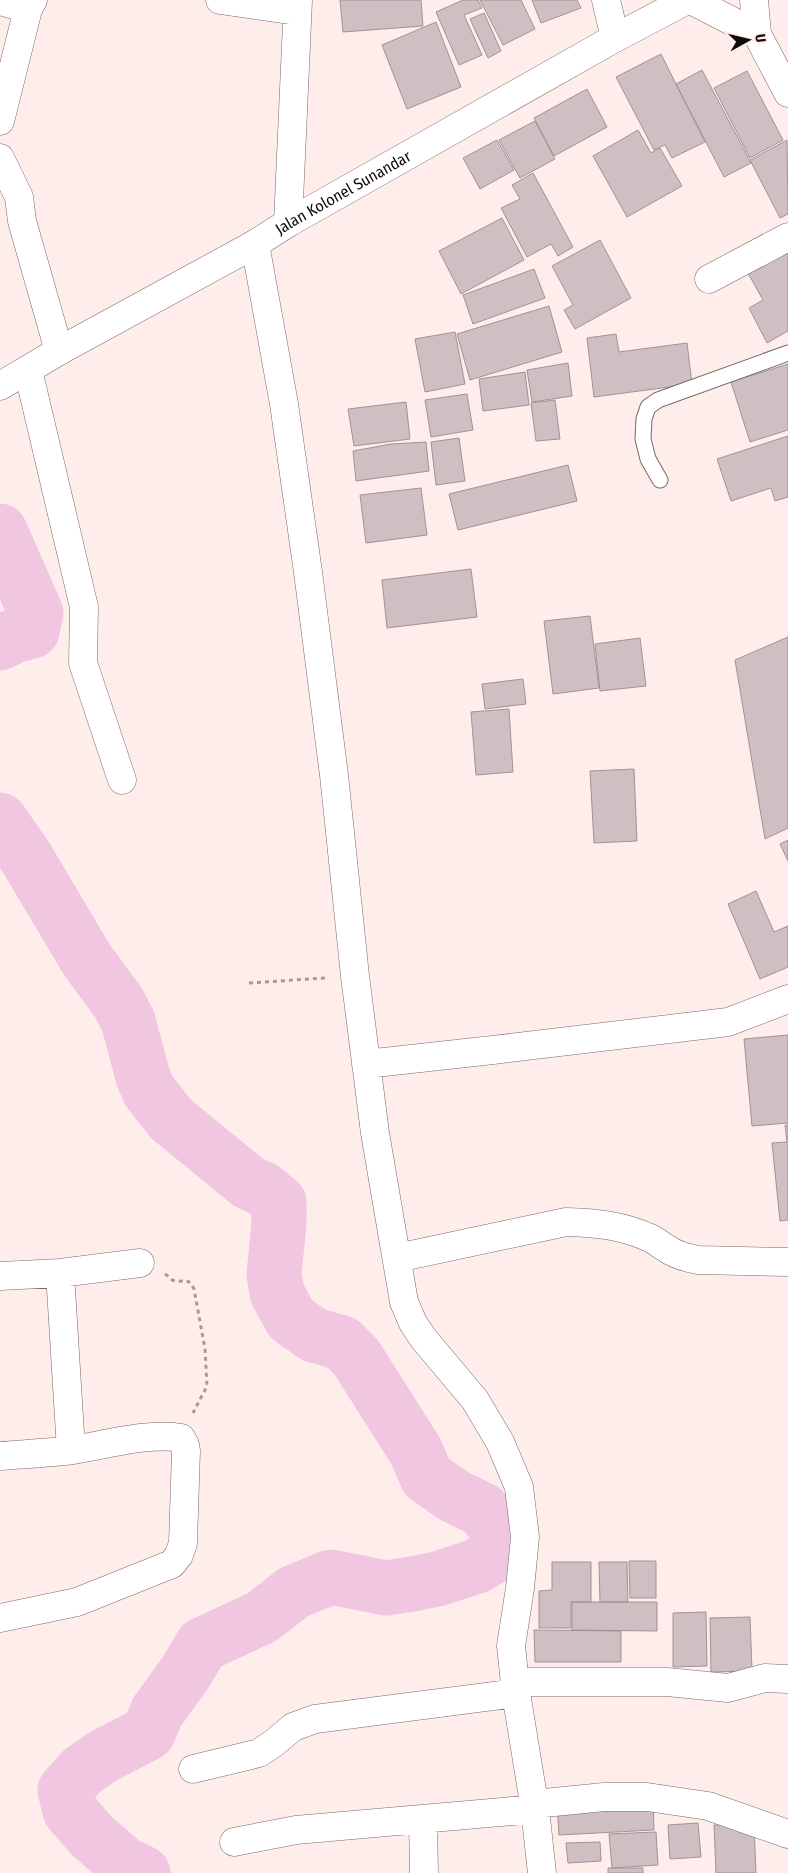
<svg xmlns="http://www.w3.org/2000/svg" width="788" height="1873" font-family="'Fira Sans Condensed',sans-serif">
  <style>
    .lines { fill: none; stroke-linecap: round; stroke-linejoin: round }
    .river { stroke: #f1c6e1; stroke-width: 55 }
    .building { fill: #cfbec2; stroke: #a29295 }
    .lane-casing { stroke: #786967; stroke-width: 17 }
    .street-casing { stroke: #786967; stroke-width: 29 }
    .secondary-casing { stroke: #786967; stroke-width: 29 }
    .path { stroke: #a79998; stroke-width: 3; stroke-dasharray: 4 4; stroke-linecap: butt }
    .lane { stroke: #fff; stroke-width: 15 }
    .street { stroke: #fff; stroke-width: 28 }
    .secondary { stroke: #fff; stroke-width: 28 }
    .labels { text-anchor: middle; stroke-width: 5; stroke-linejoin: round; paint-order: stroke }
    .street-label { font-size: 16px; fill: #100a0a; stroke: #ffedeb }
  </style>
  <rect width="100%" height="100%" fill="#ffedeb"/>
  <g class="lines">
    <path class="river" d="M0,531L36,613L32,631L14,636L0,643
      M0,820L27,859L87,960L118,1002L128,1021L143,1077L149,1091L171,1119L248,1182L263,1189L279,1202V1223L274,1274L277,1293L291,1319L314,1335L342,1343L356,1357L415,1450L427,1477L454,1496L483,1510L496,1528L498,1554L477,1566L437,1579L412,1584L386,1588L331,1577L294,1592L262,1617L202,1645L186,1672L157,1712L148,1733L102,1757L82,1771L65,1790L70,1811L92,1836L123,1863L143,1873"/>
  </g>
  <path class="building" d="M340,0H421L423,26L343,32Z
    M463,0H478L482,8L464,15L482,55L459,65L436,12Z
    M480,0H521L535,29L503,45Z
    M532,0H577L581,8L541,23Z
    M484,13L501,51L488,58L470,19Z
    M436,22L461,87L407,109L382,45Z
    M661,54L705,142L672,158L665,145L654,150L616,77Z
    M702,70L751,163L724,177L676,84Z
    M747,71L783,140L750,158L714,88Z
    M587,89L607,127L554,156L534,118Z
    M535,121L555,159L520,178L499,140Z
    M638,130L651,153L660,148L682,186L627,217L593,156Z
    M497,140L514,170L480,189L463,158Z
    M787,140L788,214L780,218L750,160Z
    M533,173L573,247L558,256L551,244L527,257L501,208L520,199L512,185Z
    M502,218L524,260L461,294L439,251Z
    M600,240L631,298L575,329L564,310L573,305L552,266Z
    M788,242V331L767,343L749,308L763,300L744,266Z
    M534,269L545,298L473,324L463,295Z
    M549,306L562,352L470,380L457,334Z
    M455,332L465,384L425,392L415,339Z
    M616,334L619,352L687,343L692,384L594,397L587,338Z
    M568,363L572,396L532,402L527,370Z
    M788,364V430L750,442L731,382Z
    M525,372L529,405L483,411L479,379Z
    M467,394L473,430L431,437L425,400Z
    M555,400L560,439L536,441L531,403Z
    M406,402L410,439L354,446L348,409Z
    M788,436V497L775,501L771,488L731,501L717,459Z
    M459,438L465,481L436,485L431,442Z
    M426,442L429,471L356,481L353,451L391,444Z
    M568,465L577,501L458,530L449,494Z
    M421,488L427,535L366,543L360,495Z
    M471,569L477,617L387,628L382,580Z
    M590,616L599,688L553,694L544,621Z
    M788,637V828L765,839L735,660Z
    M640,638L646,686L600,691L595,644Z
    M523,679L526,704L485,709L482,684Z
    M509,709L513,772L476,775L471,712Z
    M634,769L637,841L594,843L590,771Z
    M788,840V861L780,844Z
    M756,891L774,932L788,926V967L760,979L728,904Z
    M788,1035V1123L752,1126L744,1039Z
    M785,1125H788V1220L780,1221L772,1143L787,1142Z
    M629,1561H656V1598H630Z
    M552,1562H591V1602H571V1628H539V1591L552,1590Z
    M599,1562H627L628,1602H600Z
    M572,1602H657V1631L572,1630Z
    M706,1612L707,1666L673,1667V1613Z
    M750,1617L752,1671L711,1672L710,1618Z
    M534,1630L621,1631V1662H535Z
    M653,1800L654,1830L559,1835L557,1804Z
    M698,1823L701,1857L670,1859L668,1825Z
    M754,1824L756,1873H716L714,1825Z
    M656,1832L658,1865L612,1868L609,1834Z
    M600,1842L601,1861L568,1863L566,1843Z
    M608,1868H643V1873H608Z"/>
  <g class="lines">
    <defs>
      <path id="lane" d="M660,480L648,459L643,439L644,419L648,407L658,400L788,353"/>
      <path id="street" d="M220,0L297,11
        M606,0L615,38
        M0,1L28,9
        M0,121L28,9L33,0
        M0,158L19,197L22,221L59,351
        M288,223L298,0
        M255,244L284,404L308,572L334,775L355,976L375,1133L404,1302L413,1323L423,1338L475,1400L500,1442L519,1487L525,1537L520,1588L511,1646L516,1693L535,1809L542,1873
        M709,279L788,237
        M28,370L84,607L83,663L122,780
        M366,1064L493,1050L728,1022L788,999
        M397,1258L566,1222C597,1223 621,1225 650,1238C655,1240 660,1245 666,1248C675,1255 687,1258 698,1260L788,1262
        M60,1273L71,1450
        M0,1276L60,1273L140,1263
        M0,1456C24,1454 49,1453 73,1450C104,1445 151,1432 181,1438L185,1445L186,1451L183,1543L179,1555L172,1564L77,1602L0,1618
        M515,1682H667L728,1688L765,1678L788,1679
        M193,1769L259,1753L274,1743L293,1727L315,1719L516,1693
        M534,1804L604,1797H647L708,1806L788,1834
        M423,1820L424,1873
        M234,1842L296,1830L535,1809"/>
      <g id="secondary">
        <path d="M691,0L757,34"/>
        <path d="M754,0L757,34L788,93"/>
        <path id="s1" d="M0,386L59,351L255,244L288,223L615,38L687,0"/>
      </g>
    </defs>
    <use href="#lane" class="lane-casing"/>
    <use href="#street" class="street-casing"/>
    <use href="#secondary" class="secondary-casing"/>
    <path class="path" d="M249,983L325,978
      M165,1274C168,1276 170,1278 172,1280C183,1284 187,1275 194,1289L205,1349L207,1386L193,1413"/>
    <use href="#lane" class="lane"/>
    <use href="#street" class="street"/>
    <use href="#secondary" class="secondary"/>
  </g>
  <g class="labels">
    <g class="street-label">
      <text dy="6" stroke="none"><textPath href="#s1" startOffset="394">Jalan Kolonel Sunandar</textPath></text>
    </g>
  </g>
  <g transform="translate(748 40) rotate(82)" stroke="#ffedeb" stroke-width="4" paint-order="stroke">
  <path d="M0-4L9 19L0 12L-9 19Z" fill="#100a0a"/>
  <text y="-8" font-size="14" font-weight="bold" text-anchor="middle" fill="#100a0a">U</text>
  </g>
</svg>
